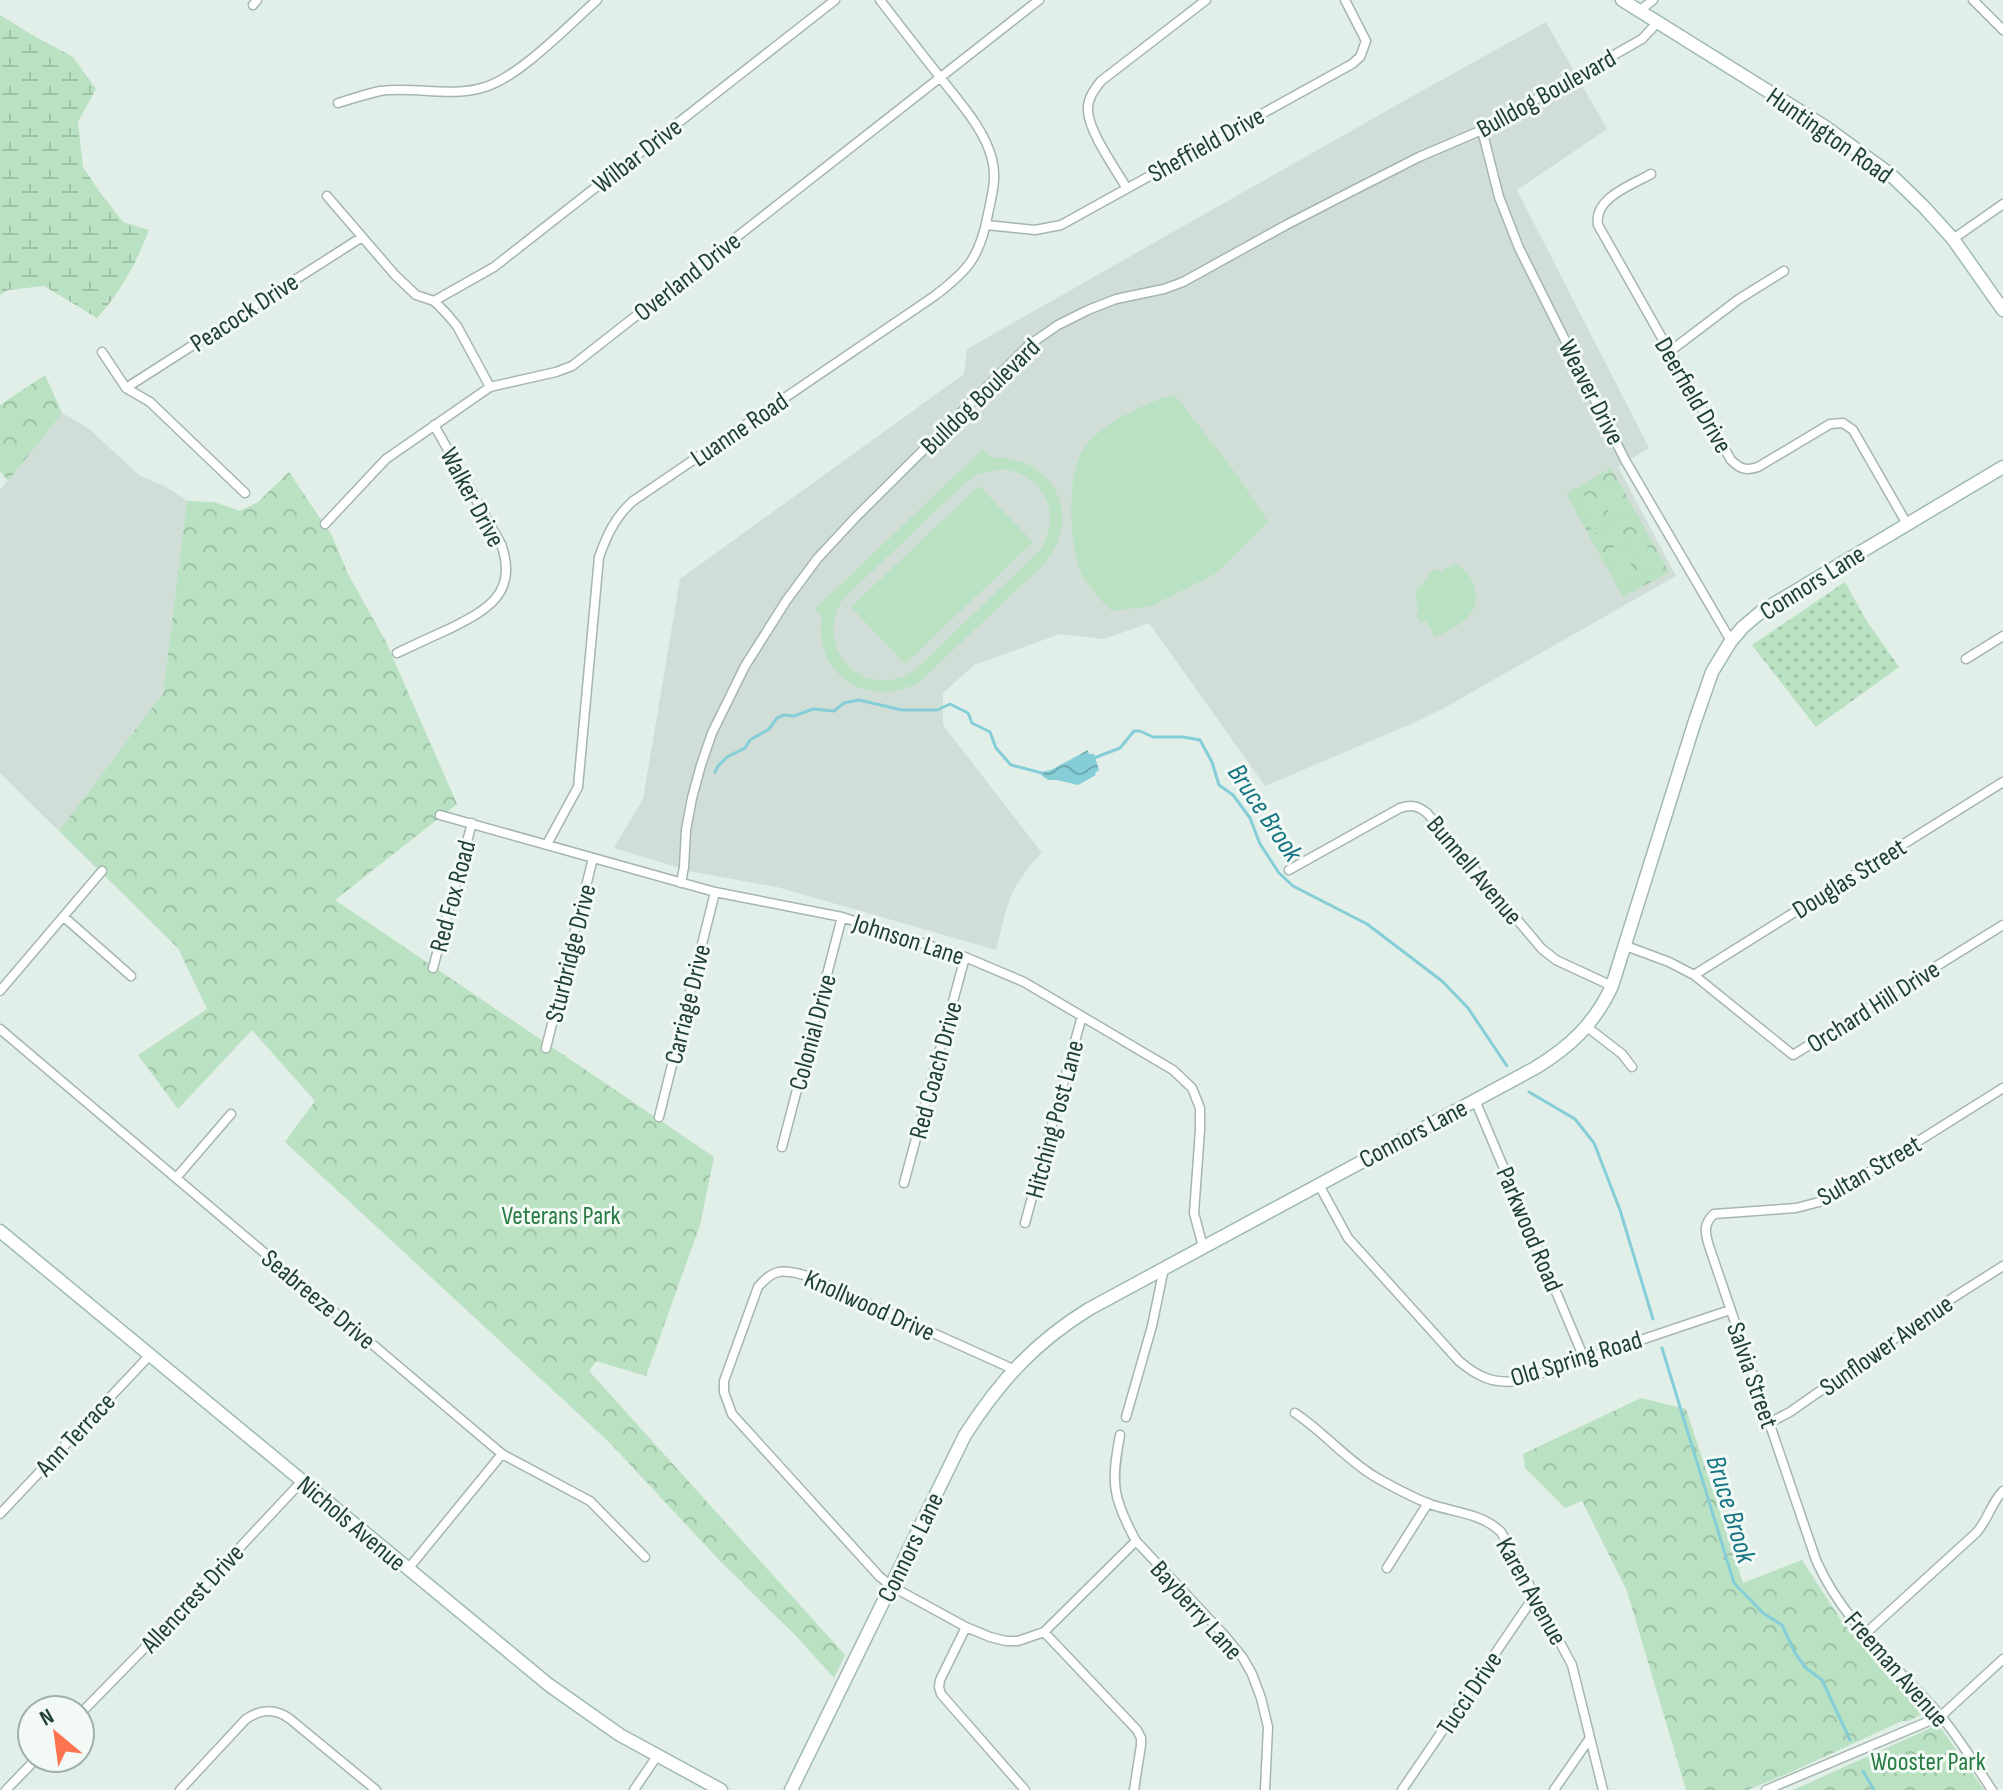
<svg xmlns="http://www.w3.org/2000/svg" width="2003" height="1790" font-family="'Sofia Sans Condensed',sans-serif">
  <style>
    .built { fill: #d0ded7 }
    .grass { fill: url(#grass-dots) }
    .forest { fill: url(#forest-crowns) }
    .wetland { fill: url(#wetland-marsh) }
    .pitch { fill: #b9e1c2; fill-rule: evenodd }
    .water { fill: url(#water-waves) }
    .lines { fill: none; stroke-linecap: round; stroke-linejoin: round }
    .stream { stroke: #85ced7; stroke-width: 3 }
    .street-casing { stroke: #a4b6af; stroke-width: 11 }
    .secondary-casing { stroke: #9fbab0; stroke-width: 15 }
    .street { stroke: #fff; stroke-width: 8 }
    .secondary { stroke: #fff; stroke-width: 12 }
    .labels { text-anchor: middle; stroke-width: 6; stroke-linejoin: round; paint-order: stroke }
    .street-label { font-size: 26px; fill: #204036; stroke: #f3faf6 }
    .park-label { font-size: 26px; fill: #277b43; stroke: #f3faf6 }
    .water-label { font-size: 28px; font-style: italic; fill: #157582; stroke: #f3faf6 }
  </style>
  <defs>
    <pattern id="grass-dots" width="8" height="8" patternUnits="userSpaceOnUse" patternTransform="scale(2)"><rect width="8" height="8" fill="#b9e1c2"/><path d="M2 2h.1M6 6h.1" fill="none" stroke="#9fc2a7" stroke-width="1.8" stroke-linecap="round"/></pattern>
    <pattern id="forest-crowns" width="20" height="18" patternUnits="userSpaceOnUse" patternTransform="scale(2)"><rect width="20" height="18" fill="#b9e1c2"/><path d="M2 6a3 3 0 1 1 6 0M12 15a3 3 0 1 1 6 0" fill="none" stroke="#9fc2a7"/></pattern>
    <pattern id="wetland-marsh" width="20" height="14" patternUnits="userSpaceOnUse" patternTransform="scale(2)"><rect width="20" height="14" fill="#b9e1c2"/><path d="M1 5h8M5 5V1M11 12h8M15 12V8" fill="none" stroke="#9fc2a7"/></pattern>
    <pattern id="water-waves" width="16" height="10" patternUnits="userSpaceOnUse" patternTransform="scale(2)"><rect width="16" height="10" fill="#85ced7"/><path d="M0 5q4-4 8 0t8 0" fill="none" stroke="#6ca9af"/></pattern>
  </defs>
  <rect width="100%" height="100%" fill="#e2eee8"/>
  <path class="built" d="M1546,22L1607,129L1517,190L1649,448L1618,467L1676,576L1444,708L1411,724L1265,786L1149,623L1104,639L1060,634L974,665L943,693V725L1042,853L1030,865L1014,889L1007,907L996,950L777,887L693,872L614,848L643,799L680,579L964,374L967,349L1418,93Z
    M62,413L88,428L139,475L166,487L187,501L163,693L59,831L0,773V490Z"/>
  <path class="grass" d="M1845,582L1866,620L1899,667L1816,727L1752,645Z"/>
  <path class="forest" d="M45,375L62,413L8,481L0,471V405Z
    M1611,468L1669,572L1623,597L1566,494Z
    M289,472L332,536L348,574L386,642L457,804L335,900L714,1157L700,1225L646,1376L596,1361L589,1371L845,1655L834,1678L798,1638L720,1561L609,1442L285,1142L315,1101L252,1030L178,1109L138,1055L207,1009L178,948L59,831L163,693L187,501L214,502L240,511L258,502Z
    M1641,1398L1686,1409L1743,1583L1802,1560L1843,1623L1905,1688L1923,1710L1921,1715L1908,1721H1902L1787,1774L1747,1790H1686L1627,1591L1582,1501L1565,1508L1525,1468L1523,1454Z
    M1938,1724L1984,1790H1793L1920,1733Z"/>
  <path class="wetland" d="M0,15L34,36L73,57L96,89L78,122L83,167L99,191L123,222L149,230C136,263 121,292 97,318L44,286L8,290L0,295Z"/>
  <path class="pitch" d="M1174,394L1234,471L1268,522L1215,574L1151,606L1112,611C1100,600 1089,587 1081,573C1070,548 1068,489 1077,463C1079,457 1084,448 1089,442C1110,419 1145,404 1174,394Z
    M983,449L991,458C1054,454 1086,519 1042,566L918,683C868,709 813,675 822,617L815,609ZM1001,469C1043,473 1064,514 1040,550L913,672C862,701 812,649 843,599L965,483L978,474Z
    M1611,481L1630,514L1614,522L1596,489Z
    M979,486L1033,542L905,664L851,607Z
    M1591,492L1609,525L1594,534L1576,501Z
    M1640,533L1658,566L1643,574L1625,541Z
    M1620,544L1638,577L1623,586L1604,553Z
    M1454,564C1474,572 1484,600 1468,617C1460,626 1446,632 1435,637L1426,621L1421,623L1416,614L1419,611C1414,595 1414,588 1429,579L1427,575L1438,569L1441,572Z"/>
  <path class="water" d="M1088,750L1089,754H1094L1099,770L1095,773L1096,775L1078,785L1057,780H1048L1041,775L1042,772L1051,770Z"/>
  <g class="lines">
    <path class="stream" d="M1094,758L1120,748L1134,731H1140L1153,737H1183L1200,740L1212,762L1219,785L1233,795L1250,818L1260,844L1279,873L1293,886L1367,924L1442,981L1468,1008L1507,1066
      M715,772L718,766L727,757L745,748L750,740L769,729L777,718L784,715L794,716L813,709L834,711L844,703L859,700L902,710H937L950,704L968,713L972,723L990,732L996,748L1011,765L1042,773
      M1529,1092L1575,1119L1594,1143L1620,1210L1653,1319
      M1662,1348L1734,1583L1763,1613L1782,1625L1795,1653L1806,1668L1822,1680L1850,1740
      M1863,1771L1874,1790"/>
    <defs>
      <path id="street" d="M1973,0L2003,30
        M253,5L257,0
        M1639,11L1653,0
        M338,103C352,99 366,94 380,91C415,86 451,98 485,87C519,77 569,25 597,0
        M1482,130L1499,197L1519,248L1625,460L1731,641
        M1651,174C1632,185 1593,198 1598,225L1731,460C1740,469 1746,471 1758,467L1830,424L1843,423L1853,430L1907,524
        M1126,187C1115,168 1089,132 1088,111C1087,99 1094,90 1101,81L1206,0
        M327,196L395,275L416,295L434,301L446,313L457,326L490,387
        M986,225L1035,230L1061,225L1352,64L1360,57L1366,41L1345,0
        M1953,239L2003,204
        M434,301L494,267L835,0
        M102,352L126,388L150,402L245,493
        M1669,352L1739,299L1784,271
        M126,388L362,237
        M325,524L386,459L490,387L556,372L572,366L1039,0
        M397,653C414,645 431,637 449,629C487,610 519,593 501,544L434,425
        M1966,659L2003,636
        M440,815L715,892L842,917L965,957L1024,982L1173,1070L1192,1088L1200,1108V1130L1194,1213L1203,1247
        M547,844L578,787L599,557C607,535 615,517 633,501L933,297C968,271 980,257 988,214C992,195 997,178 992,159C984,128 959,102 940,77C920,52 900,26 880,0
        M1289,870L1400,808C1412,804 1418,806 1427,813L1542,949L1556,960L1612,986
        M681,883L684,867L686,830L692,798L701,765L712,733L745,666L786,601L817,559L855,518L1029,345L1058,325L1088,310L1116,299L1164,289L1183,282L1286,225L1354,190L1419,157L1482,130L1642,39L1658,22
        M64,917L131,976
        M1626,946L1669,962L1694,975L1793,1055L2003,925
        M433,968L472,823
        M1694,975L2003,782
        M0,991L102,871
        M1587,1027L1622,1054L1632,1067
        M0,1029L502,1454L590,1501L645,1557
        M546,1048L593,858
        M1475,1100L1584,1358
        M659,1117L715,892
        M782,1147L842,917
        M176,1178L231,1114
        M904,1183L965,957
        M1319,1185L1348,1238L1459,1361C1478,1377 1493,1384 1519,1381L1730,1310
        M1025,1223L1082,1016
        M1013,1369L804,1275C782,1269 773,1269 758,1287L724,1381V1392L732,1414L879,1576L891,1586L966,1627L990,1637L1006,1641H1018L1044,1632L1136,1541
        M1295,1413C1324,1432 1346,1460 1377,1478C1393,1487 1410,1496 1427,1503C1453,1513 1480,1512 1501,1532L1572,1665L1603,1790
        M1126,1417L1152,1326L1164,1268
        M1769,1423L1790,1412L1954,1297L2003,1266
        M1120,1435C1111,1483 1112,1497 1136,1541L1225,1636L1243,1658L1252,1674L1261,1698L1268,1727L1265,1790
        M0,1514L150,1355
        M1387,1568L1428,1503
        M408,1569L502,1454
        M966,1627L940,1680L939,1687L941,1694L1025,1790
        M1044,1632L1137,1730L1141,1738V1745L1134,1790
        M1865,1634L1976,1533C1988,1520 1991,1503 2003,1491
        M80,1714L172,1620L302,1481
        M6,1790L37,1758
        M180,1790L246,1719C261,1709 275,1708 290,1719L376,1790
        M634,1790L657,1756
        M1402,1790L1535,1595
        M1554,1790L1590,1738
        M1766,1790L1941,1716L2003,1659
        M1992,1790C1975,1765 1959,1737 1939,1714C1896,1665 1843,1622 1816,1560L1709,1246C1705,1233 1703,1224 1714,1214L1796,1208L1823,1201L2003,1088"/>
      <path id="secondary" d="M1622,0L1824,126L1890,174L1924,207L1953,239L2003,310
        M0,1231L549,1685L620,1735L721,1790
        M791,1790L965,1435C1000,1381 1034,1343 1089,1309L1535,1068C1570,1047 1595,1023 1612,986L1694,724L1712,672L1731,641L1743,627L1762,611L2003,467"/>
    </defs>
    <use href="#street" class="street-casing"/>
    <use href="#secondary" class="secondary-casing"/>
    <use href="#street" class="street"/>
    <use href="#secondary" class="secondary"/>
  </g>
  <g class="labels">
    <g class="street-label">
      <text transform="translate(1546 93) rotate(-29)" y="9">Bulldog Boulevard</text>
      <text transform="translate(1830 135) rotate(35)" y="9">Huntington Road</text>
      <text transform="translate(1206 144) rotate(-29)" y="9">Sheffield Drive</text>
      <text transform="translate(637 155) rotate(-38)" y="9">Wilbar Drive</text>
      <text transform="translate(687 276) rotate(-38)" y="9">Overland Drive</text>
      <text transform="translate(244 312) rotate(-33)" y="9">Peacock Drive</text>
      <text transform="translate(1592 392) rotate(63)" y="9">Weaver Drive</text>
      <text transform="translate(1694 395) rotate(60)" y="9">Deerfield Drive</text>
      <text transform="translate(980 396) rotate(-44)" y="9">Bulldog Boulevard</text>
      <text transform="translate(739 429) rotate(-34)" y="9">Luanne Road</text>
      <text transform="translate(473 497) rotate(62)" y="9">Walker Drive</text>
      <text transform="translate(1812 582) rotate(-32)" y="9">Connors Lane</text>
      <text transform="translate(1475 870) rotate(50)" y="9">Bunnell Avenue</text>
      <text transform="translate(1849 878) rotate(-32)" y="9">Douglas Street</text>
      <text transform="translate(452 896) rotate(-75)" y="9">Red Fox Road</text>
      <text transform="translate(909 939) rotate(18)" y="9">Johnson Lane</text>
      <text transform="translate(570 953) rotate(-76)" y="9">Sturbridge Drive</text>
      <text transform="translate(687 1004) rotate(-76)" y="9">Carriage Drive</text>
      <text transform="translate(1873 1006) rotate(-32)" y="9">Orchard Hill Drive</text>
      <text transform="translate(812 1032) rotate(-75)" y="9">Colonial Drive</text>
      <text transform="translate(935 1070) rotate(-75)" y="9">Red Coach Drive</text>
      <text transform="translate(1054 1119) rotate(-75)" y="9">Hitching Post Lane</text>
      <text transform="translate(1413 1133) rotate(-28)" y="9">Connors Lane</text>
      <text transform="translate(1869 1170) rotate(-30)" y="9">Sultan Street</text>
      <text transform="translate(1530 1229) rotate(67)" y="9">Parkwood Road</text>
      <text transform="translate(319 1299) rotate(40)" y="9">Seabreeze Drive</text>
      <text transform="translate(870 1305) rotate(24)" y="9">Knollwood Drive</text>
      <text transform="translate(1886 1345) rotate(-35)" y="9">Sunflower Avenue</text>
      <text transform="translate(1576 1358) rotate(-17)" y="9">Old Spring Road</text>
      <text transform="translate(1753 1375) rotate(71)" y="9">Salvia Street</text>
      <text transform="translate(75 1434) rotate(-47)" y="9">Ann Terrace</text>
      <text transform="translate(352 1523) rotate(40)" y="9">Nichols Avenue</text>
      <text transform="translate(910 1547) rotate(-64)" y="9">Connors Lane</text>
      <text transform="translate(1532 1591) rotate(61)" y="9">Karen Avenue</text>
      <text transform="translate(192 1598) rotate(-47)" y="9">Allencrest Drive</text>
      <text transform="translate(1197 1610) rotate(48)" y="9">Bayberry Lane</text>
      <text transform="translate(1897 1669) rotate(49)" y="9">Freeman Avenue</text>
      <text transform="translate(1469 1693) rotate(-56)" y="9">Tucci Drive</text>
    </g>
    <g class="park-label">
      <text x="561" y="1224">Veterans Park</text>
      <text x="1928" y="1770">Wooster Park</text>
    </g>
    <g class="water-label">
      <text transform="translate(1266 812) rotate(56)" y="10">Bruce Brook</text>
      <text transform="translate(1732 1509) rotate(73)" y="10">Bruce Brook</text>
    </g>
  </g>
  <g transform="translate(56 1734) rotate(331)"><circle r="38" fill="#f3faf6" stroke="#9fb0a9" stroke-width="2"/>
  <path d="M0-6L14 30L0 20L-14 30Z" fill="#fe7350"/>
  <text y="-12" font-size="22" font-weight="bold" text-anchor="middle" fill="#204036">N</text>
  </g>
</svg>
